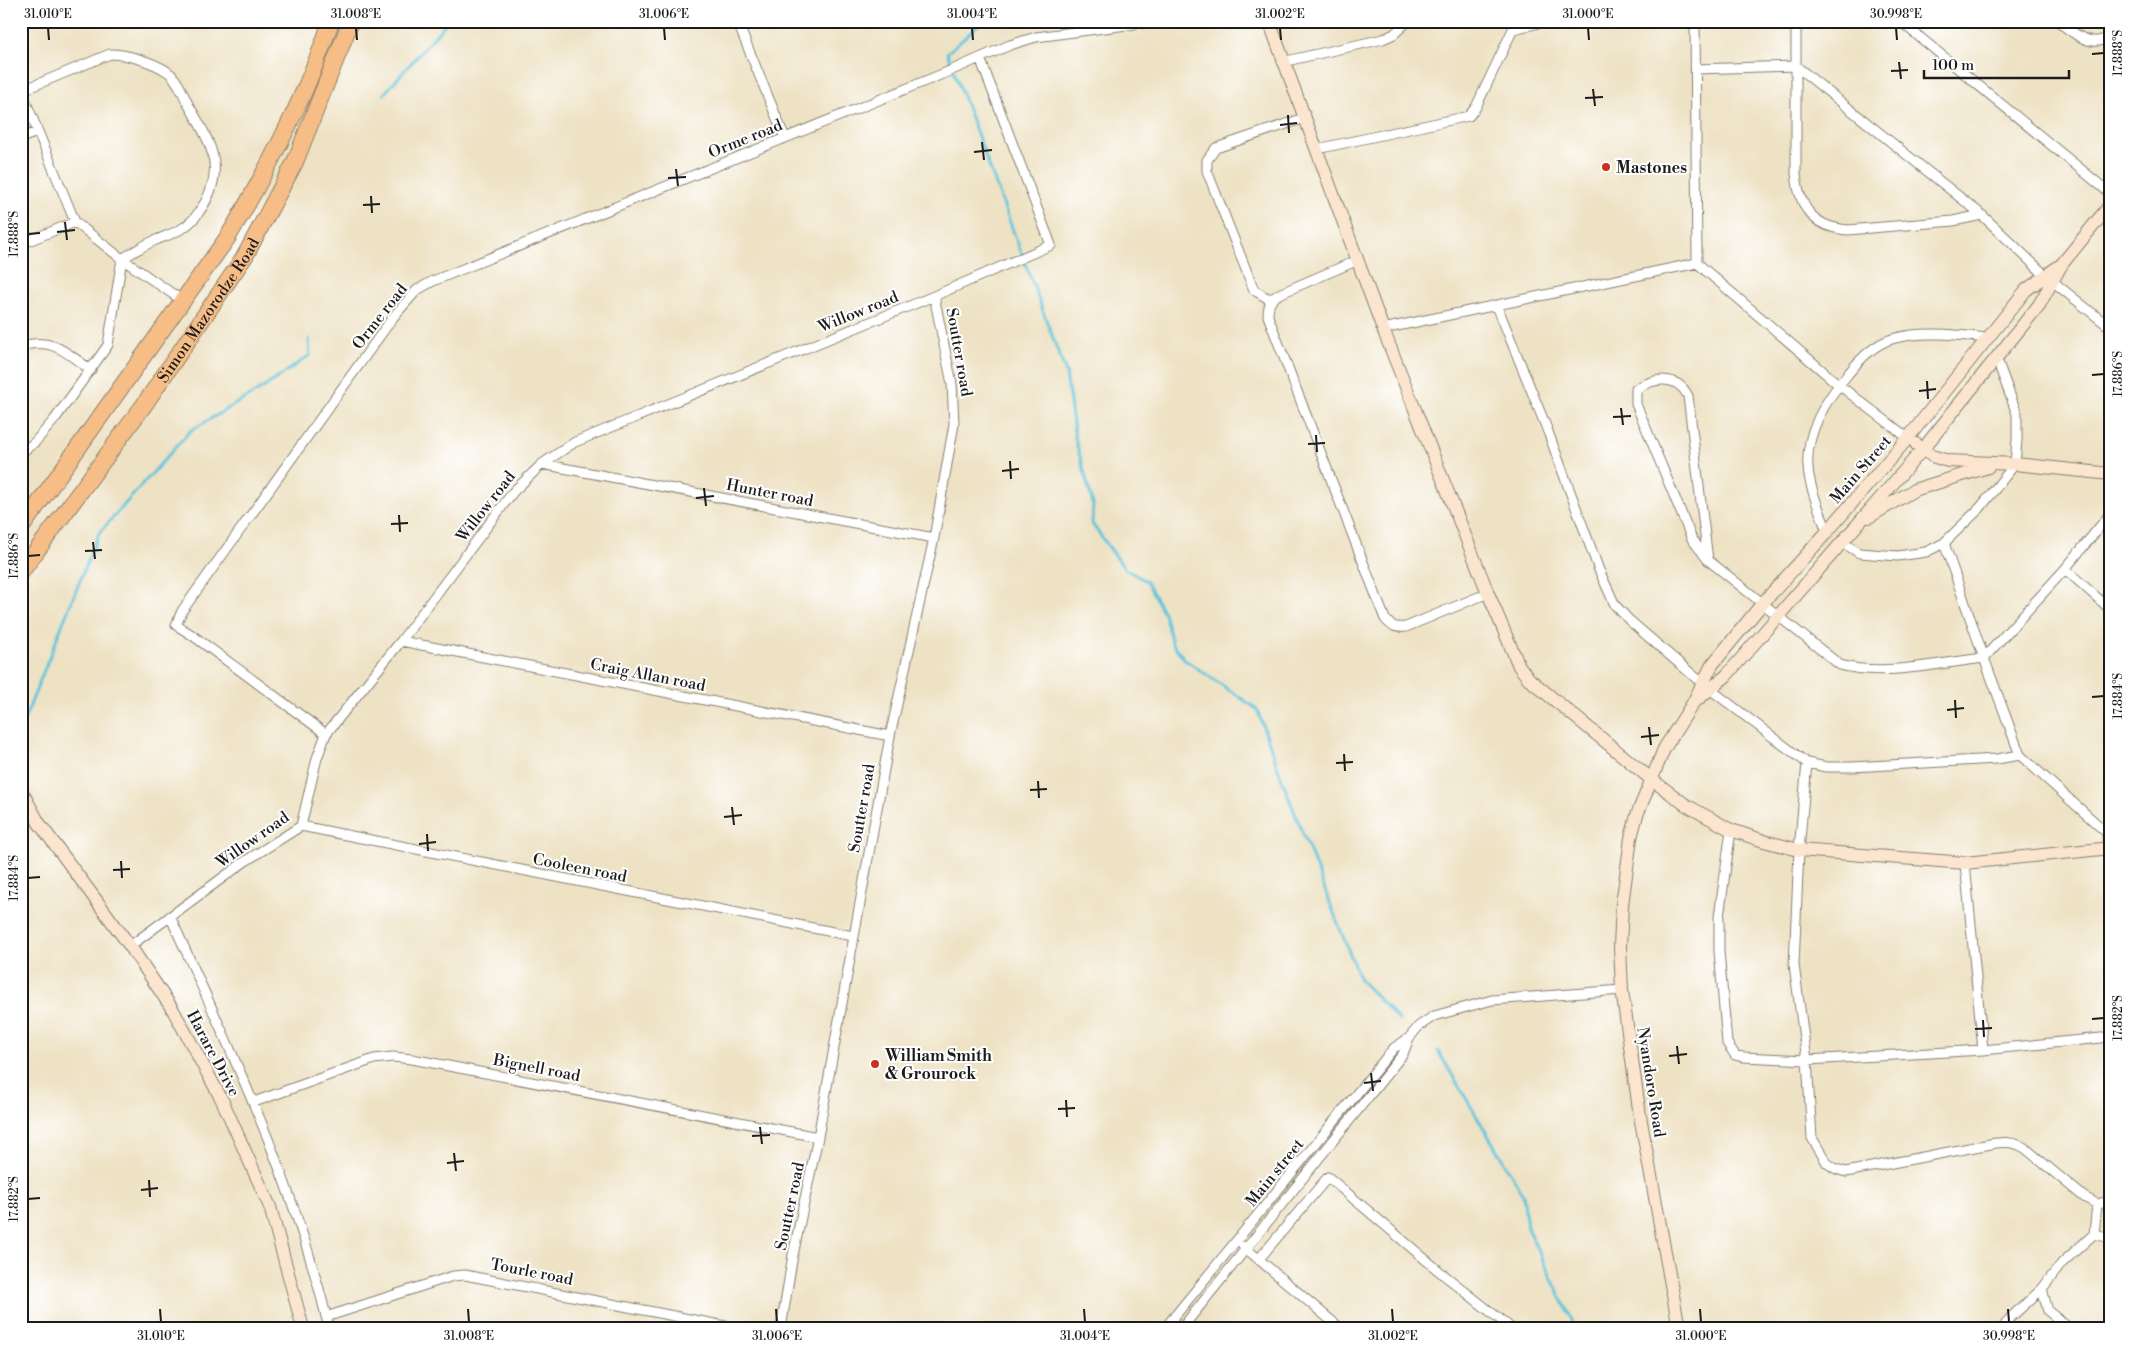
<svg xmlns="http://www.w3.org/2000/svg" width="2132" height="1349" font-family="'Libre Bodoni',serif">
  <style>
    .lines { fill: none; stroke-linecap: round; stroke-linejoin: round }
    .stream { stroke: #5ec4dc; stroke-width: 3 }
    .street-casing { stroke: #857f70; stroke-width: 11 }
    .secondary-casing { stroke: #857f70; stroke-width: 14 }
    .highway-casing { stroke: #857f70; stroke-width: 18 }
    .street { stroke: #fff; stroke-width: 9 }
    .secondary { stroke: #fbe5cf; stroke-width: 12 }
    .highway { stroke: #f6be86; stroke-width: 16 }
    .ticks { fill: none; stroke: #1c1c1c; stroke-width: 2 }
    .poi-dot { fill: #c8321e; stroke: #fff; stroke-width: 2 }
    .labels { text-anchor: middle; stroke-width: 4; stroke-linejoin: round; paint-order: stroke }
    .street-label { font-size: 16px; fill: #1c1c1c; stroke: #fff }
    .poi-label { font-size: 16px; font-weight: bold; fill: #1c1c1c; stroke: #fff; text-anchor: start }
    .neatline { fill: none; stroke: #1c1c1c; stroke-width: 2 }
    .ticks-label { font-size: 12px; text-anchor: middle; fill: #1c1c1c }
  </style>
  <rect width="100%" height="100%" fill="#fff"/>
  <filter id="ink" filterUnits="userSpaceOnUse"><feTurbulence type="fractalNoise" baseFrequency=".02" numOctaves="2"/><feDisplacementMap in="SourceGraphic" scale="10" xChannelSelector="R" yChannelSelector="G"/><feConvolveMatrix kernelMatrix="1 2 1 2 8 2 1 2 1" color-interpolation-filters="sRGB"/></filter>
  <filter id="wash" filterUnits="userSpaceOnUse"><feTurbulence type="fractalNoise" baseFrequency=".0096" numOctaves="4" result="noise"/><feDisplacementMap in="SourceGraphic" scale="20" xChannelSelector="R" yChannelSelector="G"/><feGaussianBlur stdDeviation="1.12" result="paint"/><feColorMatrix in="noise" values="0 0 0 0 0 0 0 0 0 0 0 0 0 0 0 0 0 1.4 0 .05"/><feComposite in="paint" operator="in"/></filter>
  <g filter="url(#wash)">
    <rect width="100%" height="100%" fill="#eee2c4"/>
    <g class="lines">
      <path class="stream" d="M983,21L947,53L1066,373L1075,438L1093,504L1092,524L1125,569L1146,581L1164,613L1172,643L1185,660L1257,709L1284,785L1360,980L1400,1021
        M384,94L448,21
        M21,728L99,533L190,431L263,388L310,355L309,339
        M1438,1051L1523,1194L1527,1228L1576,1328"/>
    </g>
  </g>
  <g filter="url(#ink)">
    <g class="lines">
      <defs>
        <path id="street" d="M737,21L785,138
          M1695,21L1697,263
          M1796,21V173C1799,207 1812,227 1848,230L1953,221L1982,215
          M1900,21L2111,194
          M2058,21C2071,32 2095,52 2111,34
          M1282,62L1383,39L1394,34L1408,21
          M1696,69L1796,66L1982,215L2046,276L2111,328
          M21,90L75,222L122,259L183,301
          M21,138L37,132
          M1317,149L1469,116L1476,107L1513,29L1548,21
          M21,244L75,222
          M1358,260L1279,294C1270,300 1268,305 1268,316L1385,619C1392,627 1396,628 1406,627L1488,593
          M1272,298H1267L1254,290L1207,171V160L1216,148L1304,118
          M1497,306L1547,429L1599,570L1615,605L1630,621L1702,683L1807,763L1826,767H1852L1997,759L2020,755
          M1383,329L1697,263L1839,385L1908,438
          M21,346C54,337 66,353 91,370
          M21,453L35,442L55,419L108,345L122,259C133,252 144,245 156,240C173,233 188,229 199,212C229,170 210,142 188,104C183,94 177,78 168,72C154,62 126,54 110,54L21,91
          M542,464L934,538
          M1827,532C1822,516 1815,501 1811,485C1799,443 1821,405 1848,374C1859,360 1875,344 1892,339C1920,330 1959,335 1988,338
          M1842,542L1859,553L1898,556L1926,552L1944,543L1980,508L2015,464L2017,440V414L1996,357
          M1944,543L1984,658L2020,755L2107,833L2108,849
          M1708,560L1688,396C1677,374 1654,378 1636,389V404L1692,539L1708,560L1840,665C1883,677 1939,663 1984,658L2065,569L2111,513
          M2065,569L2111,610
          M401,641L890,736
          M326,734L192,635L176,625L182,611L394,316L417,290L433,281L945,73L1010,45L1036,37L1157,21
          M1807,763L1799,850L1794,965L1807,1060L1812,1138L1827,1163L1836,1169L1846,1172L1990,1144C2003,1142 2013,1141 2025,1148L2084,1197L2097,1204L2111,1201
          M301,826L853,936
          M1731,830L1719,917V951L1727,1043L1735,1055L1743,1057L1807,1060L1983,1050L2111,1037
          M1965,863L1983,1050
          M170,916C231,1051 295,1183 329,1328
          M130,946L244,862L301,826L317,758L326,734L401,641L513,492L542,464L575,442L934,296L1051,245L980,58
          M254,1102L374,1059L393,1057L412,1059L818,1137
          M2094,1234L2097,1204
          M1243,1246L1340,1328
          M1259,1259L1328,1177L1439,1271L1511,1328
          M2042,1289L2048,1311L2069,1328
          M326,1317L453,1276L465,1275L735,1328
          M781,1328L793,1255L818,1137L890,736L934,538L954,424L952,384L934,296
          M1165,1328L1394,1048L1409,1038
          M1182,1328L1403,1054L1409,1038L1419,1026L1434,1016L1492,1000L1622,990
          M2003,1328L2011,1317L2042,1289L2062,1263L2094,1234L2111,1238"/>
        <path id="secondary" d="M1269,21L1383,329L1488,593L1519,666L1529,679L1651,779L1686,805L1731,830L1764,841L1799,850L1965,863L2111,848
          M1916,444L1932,456L1948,461L2015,464L2111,474
          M1869,517L1914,490L1988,467
          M1697,700L1726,676L1923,449L2039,305L2062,264L2111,204
          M21,790L39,823L130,946L173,1010L222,1100L270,1207L303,1328
          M1679,1328L1640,1116L1622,990L1620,947L1622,905L1631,838L1637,815L1664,749L1693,703L1712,665L1762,604L1827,532L1908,438L2026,290L2062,264"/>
        <g id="highway">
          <path d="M21,528L228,237C269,168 306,97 331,21"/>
          <path id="s1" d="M21,572L144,405L245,256L295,162L351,21"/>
        </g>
      </defs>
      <use href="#street" class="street-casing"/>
      <use href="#secondary" class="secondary-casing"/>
      <use href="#highway" class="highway-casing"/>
      <use href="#street" class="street"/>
      <use href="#secondary" class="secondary"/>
      <use href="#highway" class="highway"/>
    </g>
  </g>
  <path class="ticks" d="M48,28L49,40M356,28L357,40M664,28L665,40M972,28L973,40M1280,28L1281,40M1588,28L1589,40M1896,28L1897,40M2092,54L2104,53M1899,62L1901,79M1891,71L1908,70M1593,89L1595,106M1585,98L1603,97M1288,115L1289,133M1280,125L1297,123M982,142L984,160M974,152L992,150M676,169L678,186M668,178L686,177M371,196L372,213M363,205L380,204M65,222L67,240M57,232L75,230M28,234L40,233M2092,375L2104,374M1927,381L1928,399M1919,391L1936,389M1621,408L1623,425M1613,417L1631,416M1316,435L1317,452M1308,444L1325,443M1010,461L1011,479M1002,471L1019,469M704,488L706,506M696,498L714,496M399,515L400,532M391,524L408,523M93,542L95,559M85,551L102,550M28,556L40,555M2092,697L2104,696M1955,700L1956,718M1947,710L1964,708M1649,727L1651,745M1641,737L1659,735M1344,754L1345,771M1336,763L1353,762M1038,781L1039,798M1030,790L1047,789M732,807L734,825M724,817L742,815M427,834L428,851M419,844L436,842M121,861L122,878M113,870L130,869M28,878L40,877M2092,1019L2104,1018M1983,1020L1984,1037M1975,1029L1992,1028M1677,1046L1679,1064M1669,1056L1687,1054M1371,1073L1373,1091M1364,1083L1381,1081M1066,1100L1067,1117M1058,1109L1075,1108M760,1127L762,1144M752,1136L770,1135M454,1153L456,1171M447,1163L464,1161M149,1180L150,1197M141,1190L158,1188M28,1199L40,1198M160,1309L161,1322M468,1309L469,1322M776,1309L777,1322M1084,1309L1085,1322M1392,1309L1393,1322M1700,1309L1701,1322M2008,1309L2009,1322"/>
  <g class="poi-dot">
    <circle cx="1606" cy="167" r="5"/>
    <circle cx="875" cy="1064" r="5"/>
  </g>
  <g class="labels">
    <g class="street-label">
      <text transform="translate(745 138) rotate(-22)" y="6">Orme road</text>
      <text dy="6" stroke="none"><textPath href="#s1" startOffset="322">Simon Mazorodze Road</textPath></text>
      <text transform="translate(858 311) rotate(-22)" y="6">Willow road</text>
      <text transform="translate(379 316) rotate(-52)" y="6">Orme road</text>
      <text transform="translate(960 352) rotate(80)" y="6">Soutter road</text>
      <text transform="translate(1860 469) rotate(-49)" y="6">Main Street</text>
      <text transform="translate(770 492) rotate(11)" y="6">Hunter road</text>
      <text transform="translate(485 506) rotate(-52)" y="6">Willow road</text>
      <text transform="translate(648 674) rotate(11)" y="6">Craig Allan road</text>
      <text transform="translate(861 808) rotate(-80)" y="6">Soutter road</text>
      <text transform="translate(252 839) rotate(-35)" y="6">Willow road</text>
      <text transform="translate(580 867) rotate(11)" y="6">Cooleen road</text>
      <text transform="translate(214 1053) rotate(62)" y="6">Harare Drive</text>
      <text transform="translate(537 1067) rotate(11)" y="6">Bignell road</text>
      <text transform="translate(1652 1082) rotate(81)" y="6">Nyandoro Road</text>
      <text transform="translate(1274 1172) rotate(-51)" y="6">Main street</text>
      <text transform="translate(789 1206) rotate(-78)" y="6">Soutter road</text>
      <text transform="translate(532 1271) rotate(11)" y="6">Tourle road</text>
    </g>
    <g class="poi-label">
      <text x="1616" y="173">Mastones</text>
      <text x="885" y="1061">William Smith<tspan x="885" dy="18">&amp; Grourock</tspan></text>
    </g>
  </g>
  <rect width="2132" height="1349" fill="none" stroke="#fff" stroke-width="55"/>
  <path d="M1924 70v8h145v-8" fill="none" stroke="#1c1c1c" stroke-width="2.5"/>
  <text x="1932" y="70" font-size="15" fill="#1c1c1c" stroke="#ffffff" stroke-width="4" paint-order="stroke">100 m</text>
  <rect x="28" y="28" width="2076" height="1294" class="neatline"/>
  <g class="ticks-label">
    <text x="48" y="18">31.010°E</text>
    <text x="356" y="18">31.008°E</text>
    <text x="664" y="18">31.006°E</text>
    <text x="972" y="18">31.004°E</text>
    <text x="1280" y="18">31.002°E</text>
    <text x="1588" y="18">31.000°E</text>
    <text x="1896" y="18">30.998°E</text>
    <text transform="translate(2118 53) rotate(-90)" y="4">17.888°S</text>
    <text transform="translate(14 234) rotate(-90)" y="4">17.888°S</text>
    <text transform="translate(2118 374) rotate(-90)" y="4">17.886°S</text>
    <text transform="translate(14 556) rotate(-90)" y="4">17.886°S</text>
    <text transform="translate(2118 696) rotate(-90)" y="4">17.884°S</text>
    <text transform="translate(14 878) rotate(-90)" y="4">17.884°S</text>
    <text transform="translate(2118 1018) rotate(-90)" y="4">17.882°S</text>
    <text transform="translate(14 1199) rotate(-90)" y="4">17.882°S</text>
    <text x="161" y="1340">31.010°E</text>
    <text x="469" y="1340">31.008°E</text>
    <text x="777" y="1340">31.006°E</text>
    <text x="1085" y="1340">31.004°E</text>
    <text x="1393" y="1340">31.002°E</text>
    <text x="1701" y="1340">31.000°E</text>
    <text x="2009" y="1340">30.998°E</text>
  </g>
</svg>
